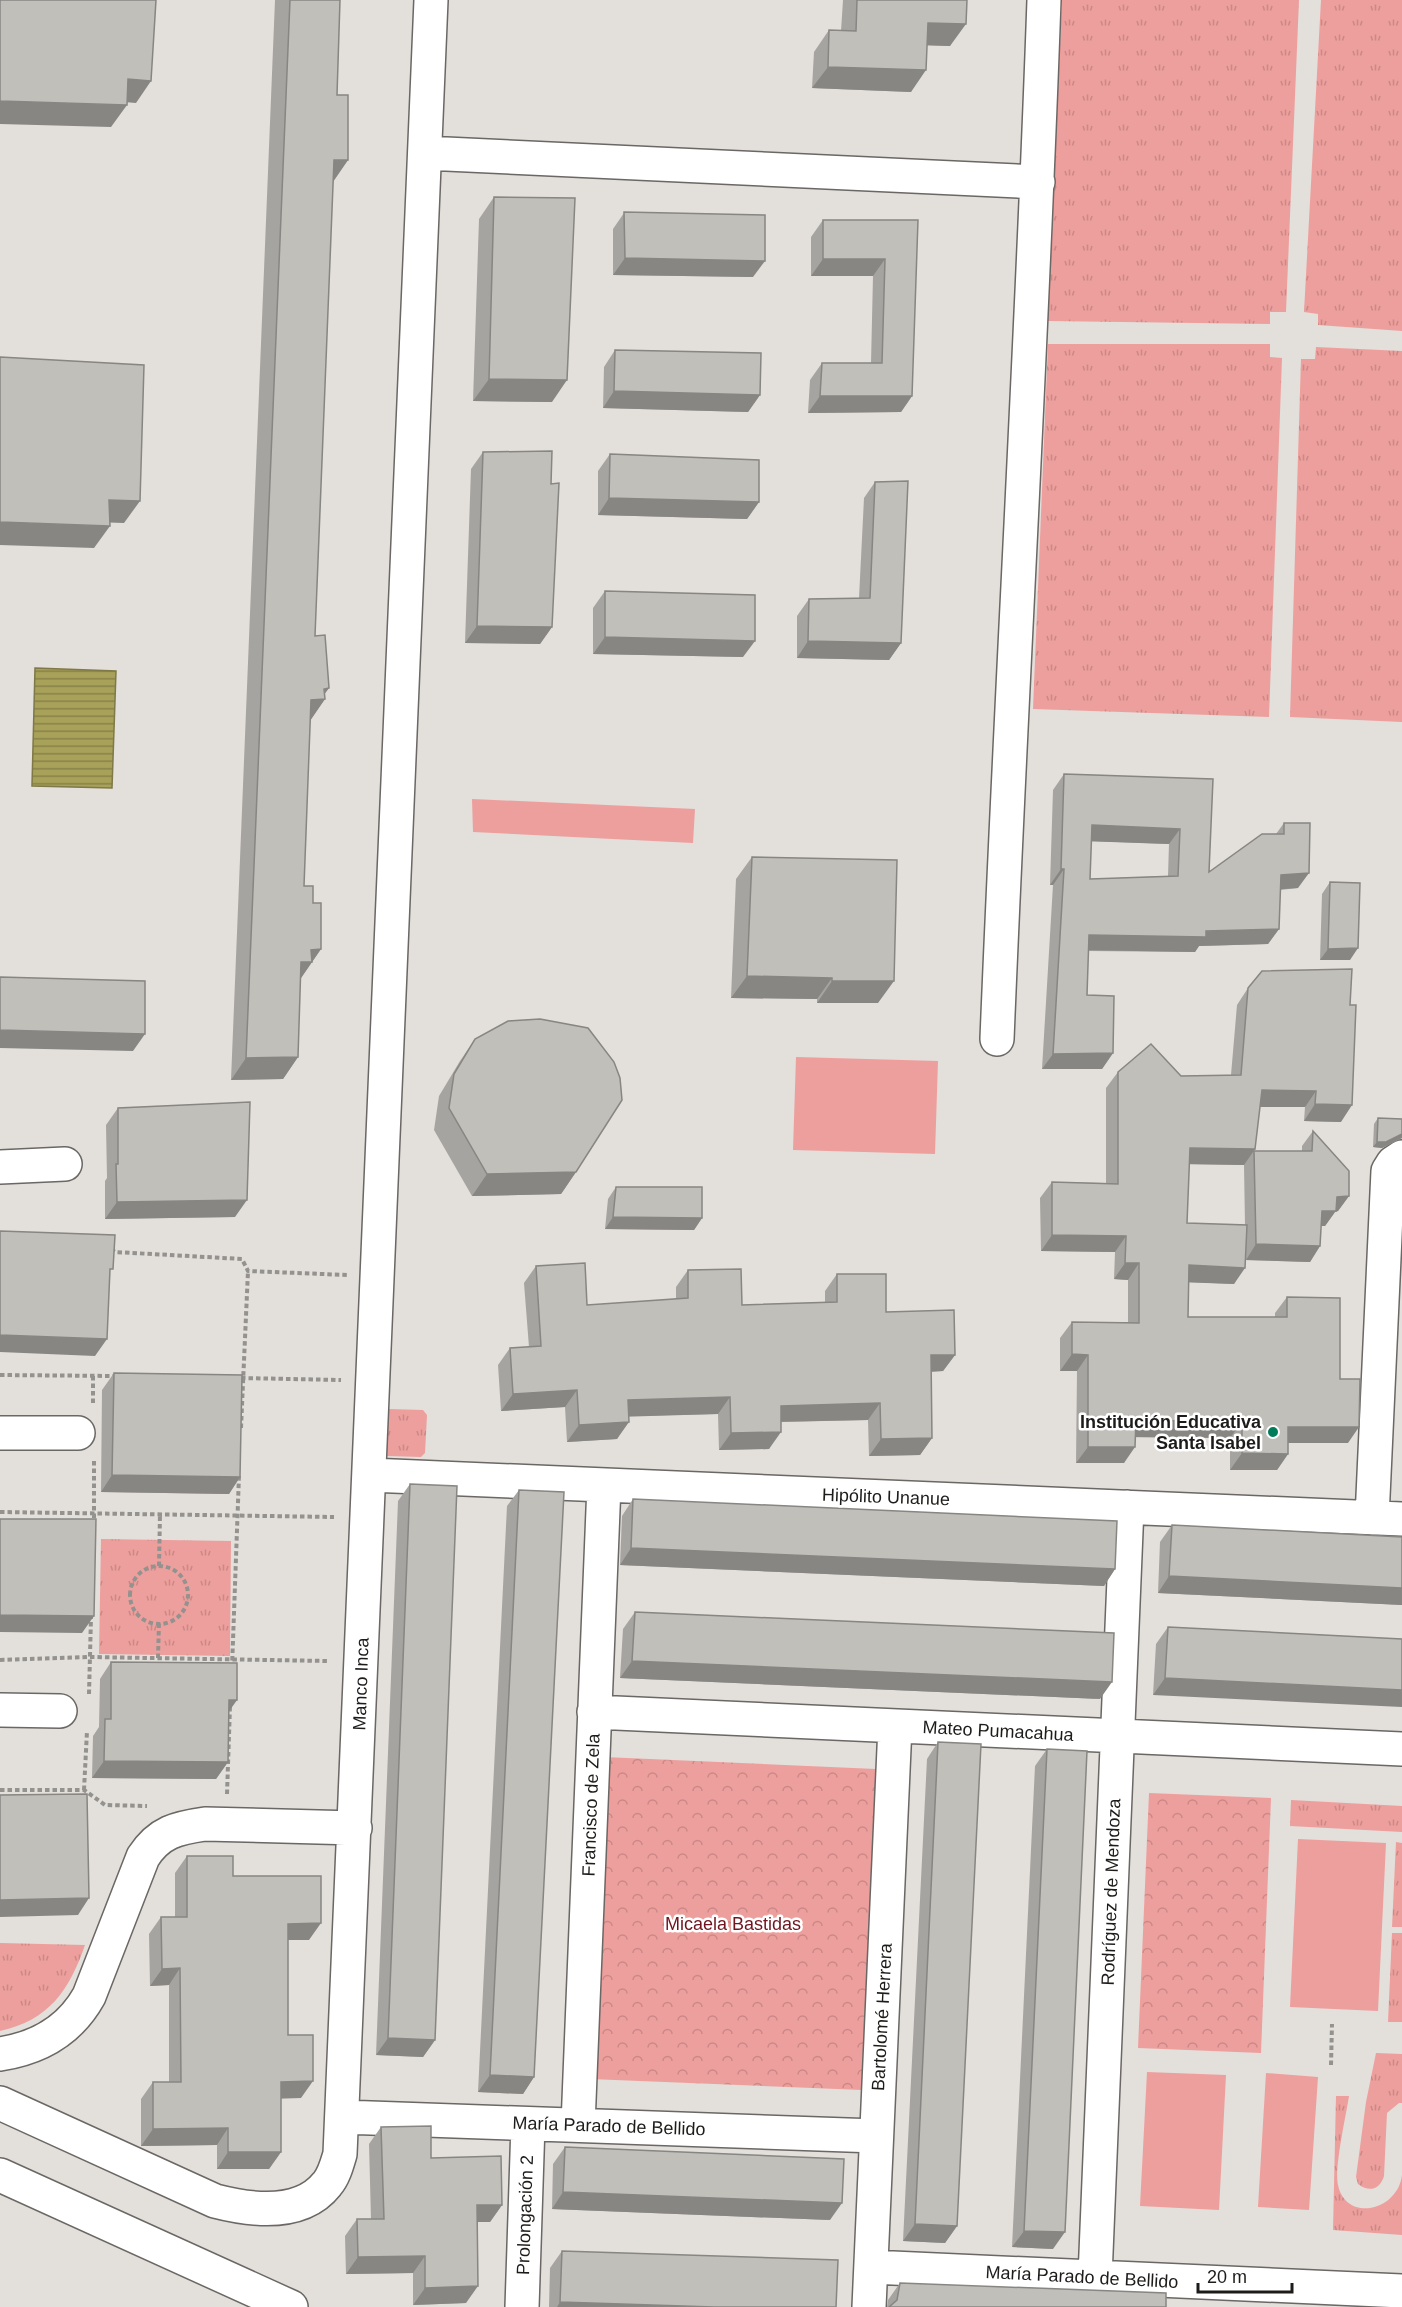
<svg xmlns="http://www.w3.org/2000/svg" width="1402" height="2307" font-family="Helvetica,sans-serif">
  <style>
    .grass { fill: url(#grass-tufts) }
    .park { fill: url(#park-crowns) }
    .garden { fill: #ed9f9d }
    .water { fill: url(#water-rules); stroke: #7e7946; stroke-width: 1.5 }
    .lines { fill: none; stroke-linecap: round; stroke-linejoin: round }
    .minor-casing { stroke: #6a6764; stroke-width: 36 }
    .path { stroke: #94928e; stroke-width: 4; stroke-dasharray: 4.5 3; stroke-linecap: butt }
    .minor { stroke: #fff; stroke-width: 33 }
    .wall { fill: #a6a4a0; fill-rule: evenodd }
    .shaded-wall { fill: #878682 }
    .building { fill: #c1bfba; stroke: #878682; stroke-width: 1.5; fill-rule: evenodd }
    .poi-dot { fill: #007c5a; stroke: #fff; stroke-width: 2 }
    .labels { text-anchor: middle; stroke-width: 5; stroke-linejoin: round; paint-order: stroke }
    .poi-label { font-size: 18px; font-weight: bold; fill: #1d1c1a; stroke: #fff; text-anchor: end }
    .street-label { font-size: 18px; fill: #1d1c1a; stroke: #fff }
    .park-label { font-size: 18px; fill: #70151f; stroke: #fff }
  </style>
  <defs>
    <pattern id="grass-tufts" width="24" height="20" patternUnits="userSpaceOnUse" patternTransform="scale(1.5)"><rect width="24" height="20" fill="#ed9f9d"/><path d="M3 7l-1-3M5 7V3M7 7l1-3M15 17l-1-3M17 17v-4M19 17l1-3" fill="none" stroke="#cb8887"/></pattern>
    <pattern id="park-crowns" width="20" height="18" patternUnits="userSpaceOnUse" patternTransform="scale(1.5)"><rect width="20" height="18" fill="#ed9f9d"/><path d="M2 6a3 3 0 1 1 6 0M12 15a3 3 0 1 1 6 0" fill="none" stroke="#cb8887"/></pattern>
    <pattern id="water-rules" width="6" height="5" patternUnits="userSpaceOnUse" patternTransform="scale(1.5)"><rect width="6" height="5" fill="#a8a159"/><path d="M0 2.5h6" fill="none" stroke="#888249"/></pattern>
  </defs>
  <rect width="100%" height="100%" fill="#e3dfdb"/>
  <path class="grass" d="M1062,0H1299L1286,312H1270V324L1048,321Z
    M1321,0H1402V331L1318,325V314L1304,312Z
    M1048,344H1270V357L1282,358L1269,717L1033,709Z
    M1316,347L1402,351V722L1290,717L1301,359H1315Z
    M389,1409L423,1410L427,1415L425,1453L421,1457L387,1456L383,1452L385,1414Z
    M101,1539L231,1541L230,1656L99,1654Z
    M1291,1800L1402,1806V1832L1290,1826Z
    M1396,1842L1402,1843V1927H1392Z
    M1392,1933H1402V2022H1388Z
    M0,1943L85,1945C69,1991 49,2020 0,2031Z
    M1376,2053L1402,2054V2103H1399L1387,2113L1384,2176C1380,2189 1370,2193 1358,2184L1356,2177L1366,2102Z
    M1336,2096H1349C1346,2116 1334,2168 1338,2185C1346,2223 1398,2211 1402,2175V2235L1333,2230Z"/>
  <path class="park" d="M604,1757L876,1769L862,2090L590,2079Z
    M1149,1793L1271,1798L1261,2053L1138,2048Z"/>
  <path class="garden" d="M472,799L695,809L693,843L473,832Z
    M796,1057L938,1061L935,1154L793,1150Z
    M1298,1839L1386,1843L1378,2011L1290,2007Z
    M1147,2072L1226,2075L1219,2210L1140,2206Z
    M1266,2073L1318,2077L1309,2210L1258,2207Z"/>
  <path class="water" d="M35,668L116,671L112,788L32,786Z"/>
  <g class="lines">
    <defs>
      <path id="minor" d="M425,153L1038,182
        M997,1039C1011,693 1032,347 1044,0
        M0,1167L65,1164
        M0,1433H78
        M370,1475L1402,1519
        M1372,1518L1388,1171L1393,1163L1402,1157
        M0,1710L60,1711
        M594,1712L1402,1749
        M0,2054C39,2048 70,2030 89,1996L143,1857C159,1832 177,1828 205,1824L355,1828
        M0,2103L215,2201C250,2210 301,2217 327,2184C334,2176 337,2164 340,2154L431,0
        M343,2117L876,2136
        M578,2125L604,1485
        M0,2175L291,2307
        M871,2267L1402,2291
        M1095,2277L1127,1507
        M522,2307L528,2124
        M869,2307L895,1726"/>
    </defs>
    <use href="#minor" class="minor-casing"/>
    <path class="path" d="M111,1249L115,1252L242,1259L248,1271L347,1275
      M0,1375L116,1376
      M93,1376V1406
      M241,1378L341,1380
      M241,1428L248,1271
      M94,1461V1523
      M0,1512L334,1517
      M159,1566L160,1514
      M130 1595a29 29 0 1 1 58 0a29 29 0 1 1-58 0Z
      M158,1658L159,1623
      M0,1660L90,1657L329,1661
      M232,1668L239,1475
      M89,1694L91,1617
      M0,1790H84L105,1805L147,1806
      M84,1790L87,1731
      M227,1794L230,1706
      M1331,2065L1332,2024"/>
    <use href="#minor" class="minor"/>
  </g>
  <path class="wall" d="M275,0H340L337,95L348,160L333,181L315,636L329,688L324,694L325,699L310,720L304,886L313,903L321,949L300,979L298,1057L283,1079L231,1080Z
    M843,0H967L950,46L927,45L911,92L812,88L814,52L829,30L841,31Z
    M494,197L552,402L473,401L479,219Z
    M624,213L753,277L613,275V229Z
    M823,220H918L912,396L901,412L808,413L810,380L822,363H871L873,276H811V237Z
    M615,350L760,395L748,412L603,408L604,367Z
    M483,452L552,627L540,644L465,643L471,469Z
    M610,454L759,502L747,519L598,515V471Z
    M875,482L901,643L889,660L797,658V616L809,599L859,598L864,498Z
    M605,591L743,657L593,654V608Z
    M1064,774L1213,779L1209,872L1276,834L1284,823L1298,888L1280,890L1279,929L1268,944L1199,946L1195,952L1088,951L1087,995L1113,1053L1102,1069H1042L1053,885H1050L1053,790ZM1091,841L1169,844L1168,876L1090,879Z
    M752,857L878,1003H817V999L731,998L736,879Z
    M1330,882L1350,960H1320L1322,894Z
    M1248,988L1341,1122L1304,1121L1305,1107H1260L1255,1149L1254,1151H1302V1146L1313,1131L1349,1196L1338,1211L1335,1212L1325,1226H1321L1320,1246L1310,1262L1246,1260L1234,1284L1189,1282L1188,1317H1275V1313L1287,1297L1340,1379L1348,1443H1288V1454L1277,1470H1230V1438L1135,1437L1124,1463H1076L1077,1371H1060V1338L1072,1322H1128V1280L1114,1279L1115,1252L1041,1251L1040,1198L1052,1182L1106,1183V1088L1118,1072L1181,1076L1231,1075L1237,1005ZM1189,1164L1244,1165L1245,1225L1187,1223Z
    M475,1039L576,1172L561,1194L472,1196L434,1130L439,1096L460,1061Z
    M118,1108L235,1217L105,1219V1181L107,1178L106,1125Z
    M1378,1118L1402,1119V1138L1382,1148L1373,1147L1374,1124Z
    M616,1187L702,1218L694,1230L605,1229L608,1199Z
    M536,1266L587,1305L676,1299V1287L688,1270L742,1305L825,1303V1291L837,1274L886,1312L955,1355L943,1371L931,1372L932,1438L920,1455L869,1456L868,1420L781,1422L769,1449L719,1450L718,1414L629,1416L617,1439L567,1442L565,1407L501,1411L498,1365L510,1348L529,1347L524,1283Z
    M114,1373L240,1477L229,1494L101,1492L102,1390Z
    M410,1484L435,2040L423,2057L376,2055L398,1501Z
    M519,1490L534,2077L523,2094L478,2092L507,1506Z
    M633,1499L1115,1569L1104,1586L620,1565L622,1516Z
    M1172,1525L1402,1537V1605L1158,1593L1160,1542Z
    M635,1612L1100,1699L620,1678L623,1629Z
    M1168,1627L1402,1639L1153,1695L1156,1644Z
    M111,1662L237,1700L228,1711V1762L216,1779L92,1778L93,1736L99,1727L100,1679Z
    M938,1742L957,2226L945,2243L903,2241L927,1759Z
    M1047,1749L1053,2249L1012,2247L1035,1766Z
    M187,1856L233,1876L309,1940H288V2035L301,2098H281V2152L269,2169H217V2145L141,2146V2099L153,2082H169V1985L150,1986L149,1934L161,1917H175V1873Z
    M381,2127L431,2158L502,2205L490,2222H477L466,2303L413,2305V2273L346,2274L345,2236L357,2219H371L369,2144Z
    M565,2147L830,2220L552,2209L553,2164Z
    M562,2251L836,2307H549L550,2268Z
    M900,2283L1166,2307H887L888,2300Z"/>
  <path class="shaded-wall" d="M928,23L966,24L950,46L913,45Z
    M828,67L926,70L911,92L812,88Z
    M128,79L151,81L136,103L113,101Z
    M0,101L127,105L111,127L0,124Z
    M334,160H348L333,182Z
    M625,258L765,261L753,277L613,275Z
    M823,259H885L873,276H811Z
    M489,379L567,380L552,402L473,401Z
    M614,391L760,395L748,412L603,408Z
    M820,396H912L901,412L808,413Z
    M609,498L759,502L747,519L598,515Z
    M109,500L140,501L124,523L94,522Z
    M0,522L110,526L94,548L0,545Z
    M477,626L552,627L540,644L465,643Z
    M605,637L755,641L743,657L593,654Z
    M808,641L901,643L889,660L797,658Z
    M329,688L321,699H325L310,721L311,700L324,689Z
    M1092,825L1180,829L1169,844L1081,841Z
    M1061,869H1064L1053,885H1050Z
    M1309,873L1298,888L1270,890L1281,875Z
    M1279,929L1268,944L1199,946L1195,952L1078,950L1089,935Z
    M1358,948L1350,960H1320L1328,949Z
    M321,949L297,984L301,962L311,950Z
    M747,976L832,978L817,999L731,998Z
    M832,981H894L878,1003H817Z
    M0,1030L145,1034L133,1051L0,1048Z
    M1113,1053L1102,1069H1042L1053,1054Z
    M298,1057L283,1079L231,1080L246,1058Z
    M1262,1090L1316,1091L1305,1107H1250Z
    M1315,1104L1352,1105L1341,1122L1304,1121Z
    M1402,1134V1138L1382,1148L1373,1147L1377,1142Z
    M1190,1148L1255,1149L1244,1165L1179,1164Z
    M576,1172L561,1194L472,1196L487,1174Z
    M1349,1196L1338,1211L1335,1212L1325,1226H1311L1322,1211L1337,1197Z
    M247,1200L235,1217L105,1219L117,1202Z
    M613,1217L702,1218L694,1230L605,1229Z
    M1052,1235L1126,1236L1115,1252L1041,1251Z
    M1256,1244L1320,1246L1310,1262L1246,1260Z
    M1125,1263H1139L1128,1280L1114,1279Z
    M1189,1265L1245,1268L1234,1284L1178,1282Z
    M0,1335L107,1339L95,1356L0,1352Z
    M1072,1354L1088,1355L1077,1371H1060Z
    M931,1355H955L943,1371L919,1372Z
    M577,1390L565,1407L501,1411L513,1394Z
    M730,1397L718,1414L616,1417L628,1400Z
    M880,1403L868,1420L769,1422L781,1406Z
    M1136,1420L1242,1422L1230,1438L1124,1437Z
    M629,1422L617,1439L567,1442L579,1425Z
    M1288,1427H1359L1348,1443H1277Z
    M781,1432L769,1449L719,1450L731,1433Z
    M932,1438L920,1455L869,1456L881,1439Z
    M1088,1447H1135L1124,1463H1076Z
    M1242,1453L1288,1454L1277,1470H1230Z
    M112,1475L240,1477L229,1494L101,1492Z
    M631,1548L1115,1569L1104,1586L620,1565Z
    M1169,1576L1402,1588V1605L1158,1593Z
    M0,1615L94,1616L82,1633L0,1632Z
    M632,1661L1112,1682L1100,1699L620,1678Z
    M1165,1678L1402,1690V1707L1153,1695Z
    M229,1700H237L225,1717Z
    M104,1761L228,1762L216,1779L92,1778Z
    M89,1898L78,1915L0,1917V1900Z
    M321,1923L309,1940H277L288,1924Z
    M180,1968L169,1985L150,1986L162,1969Z
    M388,2038L435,2040L423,2057L376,2055Z
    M490,2075L534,2077L523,2094L478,2092Z
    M313,2081L301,2098L269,2099L281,2082Z
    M228,2128L217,2145L141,2146L153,2129Z
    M228,2152H281L269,2169H217Z
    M563,2192L842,2203L830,2220L552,2209Z
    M477,2205H502L490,2222H465Z
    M915,2224L957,2226L945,2243L903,2241Z
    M1024,2231L1065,2232L1053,2249L1012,2247Z
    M425,2256L413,2273L346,2274L358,2257Z
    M478,2286L466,2303L413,2305L425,2288Z
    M560,2302L714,2307H557Z"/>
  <path class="building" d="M0,0H156L151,81L128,79L127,105L0,101Z
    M290,0H340L337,95H348V160H334L315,636L325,635L329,688L324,689L325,699L311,700L304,886H313V903H321V949L311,950L312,962H301L298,1057L246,1058Z
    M857,0H967L966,24L928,23L926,70L828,67L829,30L856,31Z
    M494,197L575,198L567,380L489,379Z
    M624,212L765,215V261L625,258Z
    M823,220H918L912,396H820L822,363H882L885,259H823Z
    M615,350L761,353L760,395L614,391Z
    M0,357L144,365L140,501L109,500L110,526L0,522Z
    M552,451L551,484L559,483L552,627L477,626L483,452Z
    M610,454L759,460V502L609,498Z
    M908,481L901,643L808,641L809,599L870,598L875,482Z
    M605,591L755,595V641L605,637Z
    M1064,774L1213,779L1209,872L1262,834H1284V823H1310L1309,873L1281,875L1279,929L1206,931V937L1089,935L1087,995L1114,996L1113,1053L1053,1054L1064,869H1061ZM1092,825L1180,829L1178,876L1090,879Z
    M752,857L897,860L894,981H832V978L747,976Z
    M1330,882L1360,883L1358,948L1328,949Z
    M1352,969L1350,1005H1356L1352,1105L1315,1104L1316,1091L1262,1090L1255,1149L1190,1148L1187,1223L1247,1225L1245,1268L1189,1265L1188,1317H1287V1297L1340,1298V1379H1360L1359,1427H1288V1454L1242,1453V1422L1136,1420L1135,1447H1088V1355L1072,1354V1322L1139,1323V1263H1125L1126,1236L1052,1235V1182L1118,1184V1072L1151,1044L1181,1076L1241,1075L1248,988L1262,971Z
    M0,977L145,981V1034L0,1030Z
    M540,1019L588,1028L614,1062L620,1078L622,1100L576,1172L487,1174L449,1108L454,1074L475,1039L508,1021Z
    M250,1102L247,1200L117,1202L116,1164H118V1108Z
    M1378,1118L1402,1119V1134L1386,1142H1377Z
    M1313,1131L1349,1171V1196L1337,1197L1336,1211H1322L1320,1246L1256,1244L1254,1151H1312Z
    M616,1187H702V1218L613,1217Z
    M0,1231L115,1235L113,1269H110L107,1339L0,1335Z
    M585,1263L587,1305L688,1298V1270L741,1269L742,1305L837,1302V1274H886V1312L954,1310L955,1355H931L932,1438L881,1439L880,1403L781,1406V1432L731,1433L730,1397L628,1400L629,1422L579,1425L577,1390L513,1394L510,1348L541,1346L536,1266Z
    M114,1373L242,1375L240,1477L112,1475Z
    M410,1484L457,1486L435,2040L388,2038Z
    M519,1490L564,1492L534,2077L490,2075Z
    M633,1499L1117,1521L1115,1569L631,1548Z
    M0,1519H96L94,1616L0,1615Z
    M1172,1525L1402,1537V1588L1169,1576Z
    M635,1612L1114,1633L1112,1682L632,1661Z
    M1168,1627L1402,1639V1690L1165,1678Z
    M111,1662L237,1663V1700H229L228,1762L104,1761L105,1719H111Z
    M938,1742L981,1744L957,2226L915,2224Z
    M1047,1749L1087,1751L1065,2232L1024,2231Z
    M87,1794L89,1898L0,1900V1795Z
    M187,1856H233V1876H321V1923L288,1924V2035H313V2081L281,2082V2152H228V2128L153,2129V2082H181L180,1968L162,1969L161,1917H187Z
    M431,2126V2158L501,2156L502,2205H477L478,2286L425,2288V2256L358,2257L357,2219H384L381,2127Z
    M565,2147L844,2159L842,2203L563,2192Z
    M562,2251L838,2260L836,2307H714L560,2302Z
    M900,2283L1166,2293V2307H889L897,2300Z"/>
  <circle class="poi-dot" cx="1273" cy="1432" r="6"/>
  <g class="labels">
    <g class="poi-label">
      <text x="1261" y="1428">Institución Educativa<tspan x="1261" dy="21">Santa Isabel</tspan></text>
    </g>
    <g class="street-label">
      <text transform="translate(886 1497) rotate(2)" y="6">Hipólito Unanue</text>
      <text transform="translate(361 1684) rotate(-88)" y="6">Manco Inca</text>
      <text transform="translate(998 1731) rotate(3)" y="6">Mateo Pumacahua</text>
      <text transform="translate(591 1805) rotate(-88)" y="6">Francisco de Zela</text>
      <text transform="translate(1111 1892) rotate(-88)" y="6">Rodríguez de Mendoza</text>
      <text transform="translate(882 2017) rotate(-87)" y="6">Bartolomé Herrera</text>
      <text transform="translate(609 2126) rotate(2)" y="6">María Parado de Bellido</text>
      <text transform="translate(525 2215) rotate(-88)" y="6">Prolongación 2</text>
      <text transform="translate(1082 2277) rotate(3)" y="6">María Parado de Bellido</text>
    </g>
    <g class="park-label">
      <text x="733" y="1930">Micaela Bastidas</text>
    </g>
  </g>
  <path d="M1198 2283v9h94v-9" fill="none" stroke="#1d1c1a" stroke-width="3"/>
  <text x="1207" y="2283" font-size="18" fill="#1d1c1a" stroke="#ffffff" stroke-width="4.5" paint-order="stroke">20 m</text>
</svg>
